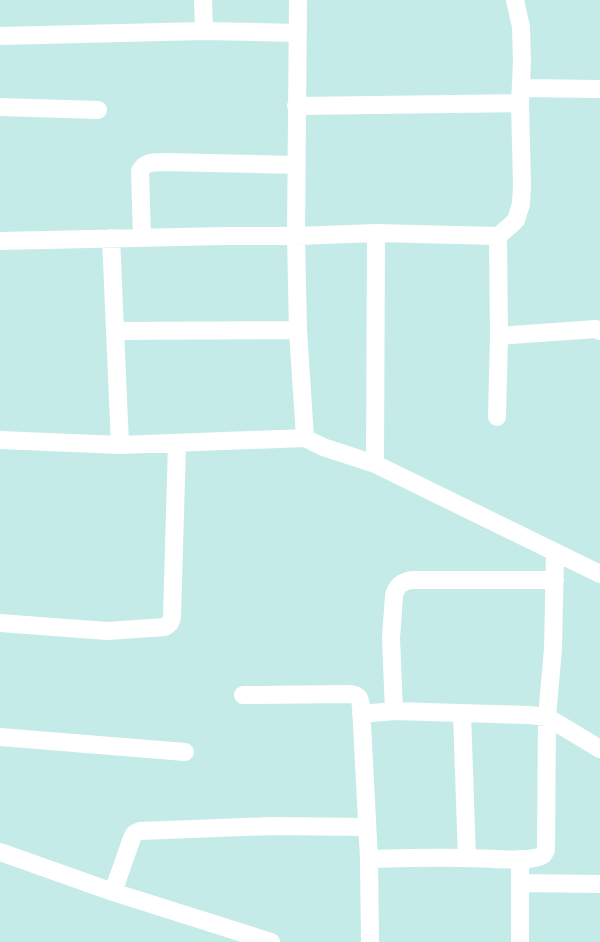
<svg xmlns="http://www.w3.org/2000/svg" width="600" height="942" font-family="'Fira Sans',sans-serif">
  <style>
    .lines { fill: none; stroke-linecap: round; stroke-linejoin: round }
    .minor { stroke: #fff; stroke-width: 18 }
  </style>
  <rect width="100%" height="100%" fill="#c5ebe8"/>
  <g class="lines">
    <path class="minor" d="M203,0L204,31
      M298,0L296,236L298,330L305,438
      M515,0L521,27L522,62L520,103L522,185L521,204L516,220L511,225L498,236L499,336L596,329L600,331
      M0,36L204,31L298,33
      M521,88L600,89
      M296,106L520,103
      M0,107L98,110
      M111,238L120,445
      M142,238L140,171C146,161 152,163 163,162L297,165
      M0,241L224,236H296L376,233L498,236
      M115,331L298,330
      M497,417L499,336
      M0,440L120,445L305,438L323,447L375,464L600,574
      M375,464L376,233
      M0,623L107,631L165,627L170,623L172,617L177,444
      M243,695L350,694L355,695L359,698L361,705L369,859L370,942
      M394,711L391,638L394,596C396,586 401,582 411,580H555
      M361,714L394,711L529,715L547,717L600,749
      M462,714L467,858
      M0,737L185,752
      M0,852L113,892L271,942
      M369,859C402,858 434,857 466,858C483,858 531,863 543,855L546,850L547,717L553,649L555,552
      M520,859V942
      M520,883L600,884
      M113,892L132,838L135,833L140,831L271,826L367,827"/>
  </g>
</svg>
